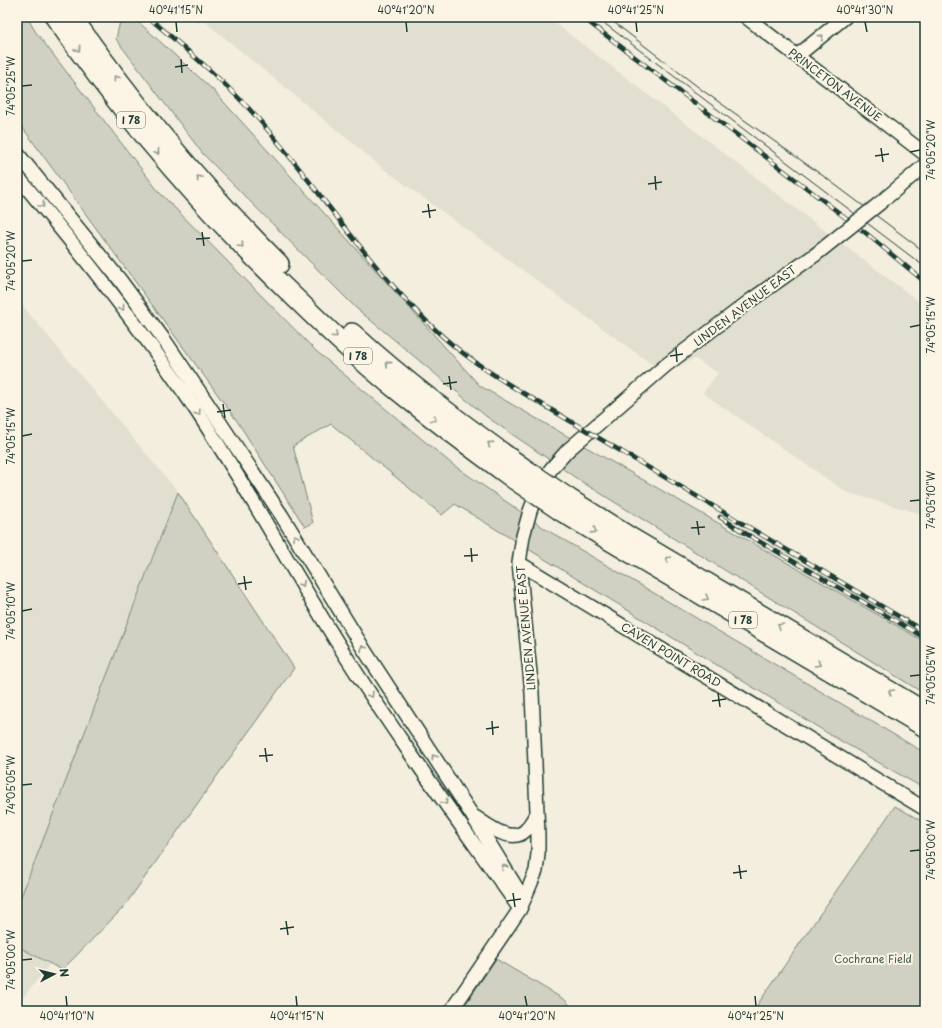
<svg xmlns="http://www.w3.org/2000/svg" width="942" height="1028" font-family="'Playpen Sans',sans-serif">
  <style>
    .built { fill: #e1dfd0 }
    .green { fill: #d0d1c2; stroke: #78877b }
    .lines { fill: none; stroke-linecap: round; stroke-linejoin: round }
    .minor-casing { stroke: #1f3d34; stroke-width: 16 }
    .highway-casing { stroke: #1f3d34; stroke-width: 22 }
    .minor { stroke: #fcf5e5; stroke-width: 13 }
    .highway { stroke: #fcf5e5; stroke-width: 19 }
    .tram { stroke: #1f3d34; stroke-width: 1 }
    .rail-casing { stroke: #1f3d34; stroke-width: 4.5 }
    .rail { stroke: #fcf5e5; stroke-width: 3; stroke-dasharray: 9; stroke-linecap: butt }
    .minor-bridge-casing { stroke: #1f3d34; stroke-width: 16; stroke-linecap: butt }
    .highway-bridge-casing { stroke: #1f3d34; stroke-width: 22; stroke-linecap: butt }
    .minor-bridge { stroke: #fcf5e5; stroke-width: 13 }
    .highway-bridge { stroke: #fcf5e5; stroke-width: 19 }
    .oneway { stroke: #8e998c }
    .ticks { fill: none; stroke: #1f3d34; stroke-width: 1.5 }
    .labels { text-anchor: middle; stroke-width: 4; stroke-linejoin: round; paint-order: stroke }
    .shield { fill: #fcf5e5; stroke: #617469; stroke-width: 1 }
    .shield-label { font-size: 10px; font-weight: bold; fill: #1f3d34 }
    .street-label { font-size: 11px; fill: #1f3d34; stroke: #fcf5e5 }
    .park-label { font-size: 11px; fill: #425b50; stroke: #fcf5e5 }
    .neatline { fill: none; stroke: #1f3d34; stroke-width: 1.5 }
    .ticks-label { font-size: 10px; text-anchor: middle; fill: #1f3d34 }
  </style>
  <rect width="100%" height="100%" fill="#f3eede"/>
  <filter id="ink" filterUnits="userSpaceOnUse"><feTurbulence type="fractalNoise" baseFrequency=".025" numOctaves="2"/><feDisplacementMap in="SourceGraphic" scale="8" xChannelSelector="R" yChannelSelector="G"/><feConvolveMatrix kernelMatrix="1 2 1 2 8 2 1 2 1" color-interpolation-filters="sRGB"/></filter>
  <g filter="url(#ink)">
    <path class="built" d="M191,17H547L829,234L925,306V515L846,492L703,393L718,373L695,359L661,371L384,169L203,20L198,23Z
      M17,299L178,492L17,907Z
      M17,946L50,964L17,1005Z"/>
    <path class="green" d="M17,17H27L35,31L159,192L316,351L452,464L547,530L925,753V789L834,737L455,504L442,515L331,424L293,446L313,523L305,527L237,421L17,120Z
      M121,17H133L213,90L480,386L925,642V694L579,480L487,417L356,308L203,154L116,39Z
      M178,492L294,668L123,908L62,970L17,946V907Z
      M895,806L925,823V1011H753Z
      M496,959L565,1000L576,1011H461Z"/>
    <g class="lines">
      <defs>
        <path id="minor" d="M746,17L925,154
          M797,56L845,17
          M17,153L120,280L165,341L207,403L282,516L363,648L472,815L524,900
          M17,176C80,251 141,328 196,410C249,490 294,574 345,655C400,742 461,825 520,909
          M880,203L925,165
          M519,563L925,809
          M475,817C488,825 511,845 526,830C530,825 533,819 537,814
          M451,1011L520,909L536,871L538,854V835L532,693L519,563L523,536L530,511L539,487L551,469L568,450L665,366L751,300L815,255"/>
        <path id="highway" d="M55,17C122,114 198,203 283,286C321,323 360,361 402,394C439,424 477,452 515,480
          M72,17C134,105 203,188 279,264
          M352,333C405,382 464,425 522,467
          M568,498L633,539L925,712
          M561,511L604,537L925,727"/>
      </defs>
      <use href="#minor" class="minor-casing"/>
      <use href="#highway" class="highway-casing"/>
      <use href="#minor" class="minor"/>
      <use href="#highway" class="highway"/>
      <path class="tram" d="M596,17L925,267
        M607,17L702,90L826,178L925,252"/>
      <defs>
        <path id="rail" d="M148,17C187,50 227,83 261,122C321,191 371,271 440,334C462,354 487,371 513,387L925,632
          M582,17L867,234L925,282
          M720,517L745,533L925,638"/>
      </defs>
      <use href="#rail" class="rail-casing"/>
      <use href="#rail" class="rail"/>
      <defs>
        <path id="minor-bridge" d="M815,255L880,203"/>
        <path id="highway-bridge" d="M522,467L568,498
          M515,480L561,511"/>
      </defs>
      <use href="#minor-bridge" class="minor-bridge-casing"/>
      <use href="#highway-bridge" class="highway-bridge-casing"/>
      <use href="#minor-bridge" class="minor-bridge"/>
      <use href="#highway-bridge" class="highway-bridge"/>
    </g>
    <defs><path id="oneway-chevron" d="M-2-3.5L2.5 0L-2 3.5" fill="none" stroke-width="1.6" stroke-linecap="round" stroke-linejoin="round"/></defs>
    <g class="oneway">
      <use href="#oneway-chevron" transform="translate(821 37) rotate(-40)"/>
      <use href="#oneway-chevron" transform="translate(78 49) rotate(54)"/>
      <use href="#oneway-chevron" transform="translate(116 78) rotate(-127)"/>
      <use href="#oneway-chevron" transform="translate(157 152) rotate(50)"/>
      <use href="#oneway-chevron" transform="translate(199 178) rotate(-131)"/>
      <use href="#oneway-chevron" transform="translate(42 205) rotate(50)"/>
      <use href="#oneway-chevron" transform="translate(241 245) rotate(46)"/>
      <use href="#oneway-chevron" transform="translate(122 308) rotate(54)"/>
      <use href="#oneway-chevron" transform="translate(335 335) rotate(43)"/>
      <use href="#oneway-chevron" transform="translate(388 364) rotate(-140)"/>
      <use href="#oneway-chevron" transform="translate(198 413) rotate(57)"/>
      <use href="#oneway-chevron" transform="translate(434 419) rotate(38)"/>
      <use href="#oneway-chevron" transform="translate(490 444) rotate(-144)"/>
      <use href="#oneway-chevron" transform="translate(594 531) rotate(32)"/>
      <use href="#oneway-chevron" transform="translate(295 537) rotate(-121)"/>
      <use href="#oneway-chevron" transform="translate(668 559) rotate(-150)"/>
      <use href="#oneway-chevron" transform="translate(302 584) rotate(60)"/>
      <use href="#oneway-chevron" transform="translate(706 598) rotate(31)"/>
      <use href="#oneway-chevron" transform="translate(780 626) rotate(-149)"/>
      <use href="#oneway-chevron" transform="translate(363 648) rotate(-122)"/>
      <use href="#oneway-chevron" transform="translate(818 664) rotate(31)"/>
      <use href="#oneway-chevron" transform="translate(891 692) rotate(-149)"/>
      <use href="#oneway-chevron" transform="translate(371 695) rotate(57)"/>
      <use href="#oneway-chevron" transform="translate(434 757) rotate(-124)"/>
      <use href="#oneway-chevron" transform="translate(445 802) rotate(55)"/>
      <use href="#oneway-chevron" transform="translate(504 867) rotate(-122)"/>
    </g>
  </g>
  <path class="ticks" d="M176,22L177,32M406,22L407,32M636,22L637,32M865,22L867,32M181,59L182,73M175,67L188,65M22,86L32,85M881,148L883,162M910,152L920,150M875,156L889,154M655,176L656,190M648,184L662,182M428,204L430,218M422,212L436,210M202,232L204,246M196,239L210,238M22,261L32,260M910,327L920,325M676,348L677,362M670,356L683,354M449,376L451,390M443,384L457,382M223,404L225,418M217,412L231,410M22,436L32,434M910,501L920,500M697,521L699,535M691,528L705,527M471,548L472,562M464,556L478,555M244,576L246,590M238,584L252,582M22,611L32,609M910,676L920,675M718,693L720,707M712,701L726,699M492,721L493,735M486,729L499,727M265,748L267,762M259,756L273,755M22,785L32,784M910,851L920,850M739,865L741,879M733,873L747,871M513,893L515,907M507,901L521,899M286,921L288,935M280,929L294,927M22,960L32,959M66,996L67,1006M296,996L297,1006M525,996L527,1006M755,996L756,1006"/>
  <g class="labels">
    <g class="shield">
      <rect x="117" y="112" width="28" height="16" rx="3"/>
      <rect x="344" y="348" width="28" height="16" rx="3"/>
      <rect x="729" y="612" width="28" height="16" rx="3"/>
    </g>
    <g class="shield-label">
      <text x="131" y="124">I 78</text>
      <text x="358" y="360">I 78</text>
      <text x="743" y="624">I 78</text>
    </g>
    <g class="street-label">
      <text transform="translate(835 85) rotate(37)" y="4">PRINCETON AVENUE</text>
      <text transform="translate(745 306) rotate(-37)" y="4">LINDEN AVENUE EAST</text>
      <text transform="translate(526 628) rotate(-95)" y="4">LINDEN AVENUE EAST</text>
      <text transform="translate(671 655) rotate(31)" y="4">CAVEN POINT ROAD</text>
    </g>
    <g class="park-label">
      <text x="873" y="963">Cochrane Field</text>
    </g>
  </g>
  <rect width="942" height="1028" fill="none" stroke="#fcf5e5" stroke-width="44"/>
  <g transform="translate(54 974) rotate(83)" stroke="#fcf5e5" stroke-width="3" paint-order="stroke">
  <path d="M0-3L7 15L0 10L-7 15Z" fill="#1f3d34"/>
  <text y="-6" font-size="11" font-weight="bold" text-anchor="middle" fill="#1f3d34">N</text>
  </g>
  <rect x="22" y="22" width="898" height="984" class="neatline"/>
  <g class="ticks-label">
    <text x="176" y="14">40°41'15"N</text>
    <text x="406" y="14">40°41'20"N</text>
    <text x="636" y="14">40°41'25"N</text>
    <text x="865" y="14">40°41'30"N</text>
    <text transform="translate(11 86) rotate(-90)" y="4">74°05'25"W</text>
    <text transform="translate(931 150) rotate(-90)" y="4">74°05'20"W</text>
    <text transform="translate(11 261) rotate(-90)" y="4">74°05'20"W</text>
    <text transform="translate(931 325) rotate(-90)" y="4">74°05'15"W</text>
    <text transform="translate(11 436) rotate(-90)" y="4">74°05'15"W</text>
    <text transform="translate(931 500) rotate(-90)" y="4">74°05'10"W</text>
    <text transform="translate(11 611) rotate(-90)" y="4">74°05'10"W</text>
    <text transform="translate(931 675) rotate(-90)" y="4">74°05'05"W</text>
    <text transform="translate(11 785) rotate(-90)" y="4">74°05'05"W</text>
    <text transform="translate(931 850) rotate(-90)" y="4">74°05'00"W</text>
    <text transform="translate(11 960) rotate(-90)" y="4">74°05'00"W</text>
    <text x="67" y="1020">40°41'10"N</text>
    <text x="297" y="1020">40°41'15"N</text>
    <text x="527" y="1020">40°41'20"N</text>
    <text x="756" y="1020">40°41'25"N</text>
  </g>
</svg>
